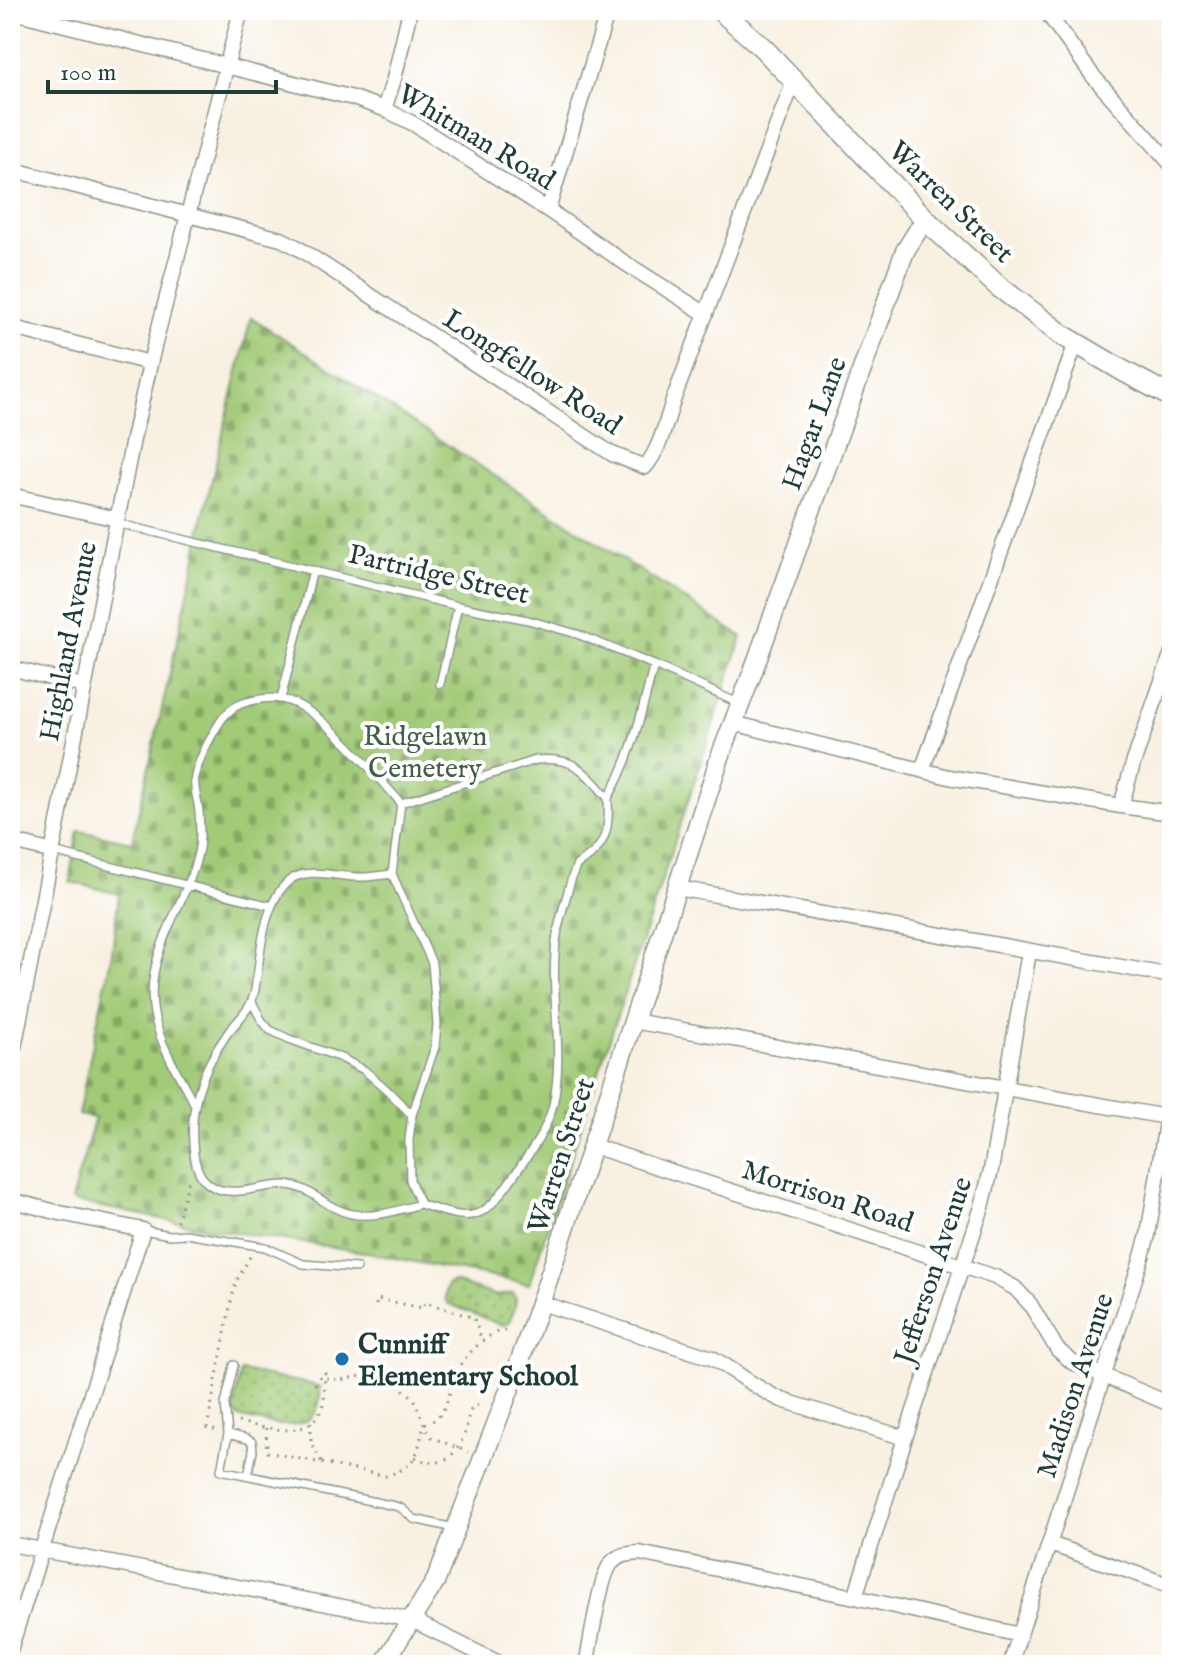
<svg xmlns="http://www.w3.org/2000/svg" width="1182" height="1675" font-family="'IM FELL English',serif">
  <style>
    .cemetery { fill: url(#cemetery-stones); stroke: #608456; stroke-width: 2 }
    .park { fill: url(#park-dots); stroke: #608456; stroke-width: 2 }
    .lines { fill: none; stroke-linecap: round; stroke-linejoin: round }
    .service-casing { stroke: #8c968a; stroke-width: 10 }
    .minor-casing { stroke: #8c968a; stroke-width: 17 }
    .tertiary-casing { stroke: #8c968a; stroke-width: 21 }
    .secondary-casing { stroke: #8c968a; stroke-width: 23 }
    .path { stroke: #8c968a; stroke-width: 3; stroke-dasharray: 2 6; stroke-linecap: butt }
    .service { stroke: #fff; stroke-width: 7 }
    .minor { stroke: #fff; stroke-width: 14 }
    .tertiary { stroke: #fff; stroke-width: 18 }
    .secondary { stroke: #fff; stroke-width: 20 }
    .poi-dot { fill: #1f6fb2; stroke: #fff; stroke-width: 3 }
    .labels { text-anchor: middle; stroke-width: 8; stroke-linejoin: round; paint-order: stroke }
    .street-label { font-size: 28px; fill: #1f3d34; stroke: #fff }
    .park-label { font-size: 28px; fill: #406045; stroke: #fff }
    .poi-label { font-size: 28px; font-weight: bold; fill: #1f3d34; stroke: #fff; text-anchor: start }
  </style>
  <defs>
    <pattern id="cemetery-stones" width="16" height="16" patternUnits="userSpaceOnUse" patternTransform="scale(2)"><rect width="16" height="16" fill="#a1cb77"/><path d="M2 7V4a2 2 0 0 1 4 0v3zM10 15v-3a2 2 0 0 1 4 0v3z" fill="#83a662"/></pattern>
    <pattern id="park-dots" width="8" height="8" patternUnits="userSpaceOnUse" patternTransform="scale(2)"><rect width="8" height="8" fill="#a1cb77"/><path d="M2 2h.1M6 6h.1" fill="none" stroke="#83a662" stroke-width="1.8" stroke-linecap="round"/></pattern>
  </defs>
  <rect width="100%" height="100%" fill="#fff"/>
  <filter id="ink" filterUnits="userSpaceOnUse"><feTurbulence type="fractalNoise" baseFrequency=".0125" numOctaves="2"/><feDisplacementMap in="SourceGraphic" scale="16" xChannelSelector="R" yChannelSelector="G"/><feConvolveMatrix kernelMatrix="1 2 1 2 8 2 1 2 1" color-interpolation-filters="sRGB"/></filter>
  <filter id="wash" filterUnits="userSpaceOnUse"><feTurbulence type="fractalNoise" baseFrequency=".006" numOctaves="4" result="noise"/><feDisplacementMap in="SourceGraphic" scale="32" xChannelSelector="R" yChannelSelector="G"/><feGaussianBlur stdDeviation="1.8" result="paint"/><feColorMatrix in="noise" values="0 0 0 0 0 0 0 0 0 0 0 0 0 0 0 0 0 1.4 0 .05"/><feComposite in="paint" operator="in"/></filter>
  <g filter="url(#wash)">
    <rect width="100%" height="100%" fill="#f8f0e1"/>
    <path class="cemetery" d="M251,317L742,637L529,1284L358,1251L212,1229L71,1201L95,1118L78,1115L112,953L119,894L70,882L79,831L132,842L196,557L200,529Z"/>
    <path class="park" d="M454,1282L497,1296L513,1293C520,1300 512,1315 508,1323L504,1325L499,1324L447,1303C444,1297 445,1291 448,1284Z
      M241,1371L320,1386C324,1441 270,1424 238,1417L233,1409Z"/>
  </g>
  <g filter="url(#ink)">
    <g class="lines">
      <defs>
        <path id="service" d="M116,523L458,606L528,620L577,634L654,665L738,703
          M440,684L458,606
          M281,699L313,570
          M401,803L392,874L432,963L437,1024L435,1047L412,1115L409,1140L410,1180L420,1204
          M401,803L536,760C575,756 584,771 608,798C632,758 642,710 654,665
          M53,852L271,906
          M392,874C382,875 372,877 362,877C340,878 309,866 290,880C267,898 261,942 258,970C256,980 256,991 252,1000C248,1012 235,1023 227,1034C201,1071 188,1108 194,1154C196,1171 203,1185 221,1190C243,1195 266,1184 288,1185C308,1187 319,1201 337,1209C363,1222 393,1212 420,1204
          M252,1002L262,1021L270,1030L289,1039L341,1058L364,1070L386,1089L412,1115
          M194,1103C155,1033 135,1001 171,922C182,897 194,875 199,848C201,836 200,824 199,812C198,800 193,788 195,776C199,758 210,738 220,722C229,708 240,703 255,700C269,697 283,698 296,704C330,720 375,774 401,803
          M420,1204C475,1223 482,1222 515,1174C530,1153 547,1130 553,1105C566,1047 547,987 558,929C560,919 573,870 577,865C581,861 588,858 592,854C609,839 609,819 608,798
          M143,1230L170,1235L186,1234L265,1247L303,1264L357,1268
          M228,1434L225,1404L234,1365
          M248,1475L253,1451L252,1442L247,1439L228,1434L221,1470L395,1506L401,1508L414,1519L454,1528"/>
        <path id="minor" d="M1045,10L1093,76L1172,165
          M10,11L353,98L384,109L414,124L548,210L625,263L706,314
          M384,109L394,79L410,10
          M10,169L281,239L295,246L612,454L645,467C661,448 666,421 674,398L794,80
          M548,210L608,10
          M10,327L150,363
          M10,495L117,519
          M10,668L84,686
          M733,723L949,777L1121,806L1172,813
          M922,770L1076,343
          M1121,806L1133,764L1172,652
          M10,841L53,852
          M677,888L1172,976
          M633,1021L1172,1118
          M10,1068L133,439L153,351L241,10
          M593,1146L995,1277L1015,1288L1030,1304L1057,1349L1072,1362L1172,1405
          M10,1200L60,1213L143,1230L10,1650
          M541,1303L712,1358C736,1371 756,1389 782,1400L905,1438
          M10,1544L412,1620L503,1665
          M1050,1544L1172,1586
          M855,1597L905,1438L982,1207L991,1170L1029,952
          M586,1665C591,1643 599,1581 610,1565C617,1555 627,1554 639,1553L855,1597L1020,1635
          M1010,1665L1141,1260L1148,1235L1167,1117"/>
        <path id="tertiary" d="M383,1665L436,1580L515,1375L546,1286L720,757L752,674L899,267L905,251L925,219"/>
        <path id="secondary" d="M720,10L763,48L931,225L998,286L1064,336L1125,372L1172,397"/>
      </defs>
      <use href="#service" class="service-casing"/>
      <use href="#minor" class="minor-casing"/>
      <use href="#tertiary" class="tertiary-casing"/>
      <use href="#secondary" class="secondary-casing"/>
      <path class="path" d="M177,1222L189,1180
        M376,1305L377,1299L423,1308L425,1302L474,1318L482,1341
        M315,1385L320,1377L340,1380L361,1376L395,1383L414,1398L427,1431L431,1437L468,1452
        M238,1422C268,1428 317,1444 324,1399C326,1388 323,1378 326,1367
        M311,1422V1442L322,1463
        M266,1428L267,1452L386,1476C418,1466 417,1454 424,1424C450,1419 448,1386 459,1367C465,1357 476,1346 485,1339C493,1333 500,1330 509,1331
        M215,1430L207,1428L232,1297L236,1282L251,1255
        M415,1457C442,1472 459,1454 466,1429C468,1423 467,1415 471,1410C474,1405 476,1406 482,1405"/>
      <use href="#service" class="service"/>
      <use href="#minor" class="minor"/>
      <use href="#tertiary" class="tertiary"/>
      <use href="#secondary" class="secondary"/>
    </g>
  </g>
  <circle class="poi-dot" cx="342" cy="1359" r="8"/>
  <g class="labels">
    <g class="street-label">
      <text transform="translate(477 136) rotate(31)" y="10">Whitman Road</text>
      <text transform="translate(952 201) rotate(44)" y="10">Warren Street</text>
      <text transform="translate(533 371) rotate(33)" y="10">Longfellow Road</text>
      <text transform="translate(813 423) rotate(-70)" y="10">Hagar Lane</text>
      <text transform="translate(439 573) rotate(13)" y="10">Partridge Street</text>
      <text transform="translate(67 641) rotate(-79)" y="10">Highland Avenue</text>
      <text transform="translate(560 1155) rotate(-72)" y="10">Warren Street</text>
      <text transform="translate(828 1195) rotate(18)" y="10">Morrison Road</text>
      <text transform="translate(932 1270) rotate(-72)" y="10">Jefferson Avenue</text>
      <text transform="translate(1074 1385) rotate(-72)" y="10">Madison Avenue</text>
    </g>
    <g class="park-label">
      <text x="425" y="745">Ridgelawn<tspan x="425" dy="32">Cemetery</tspan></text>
    </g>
    <g class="poi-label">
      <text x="358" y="1353">Cunniff<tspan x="358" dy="32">Elementary School</tspan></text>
    </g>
  </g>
  <rect width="1182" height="1675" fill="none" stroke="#fff" stroke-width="40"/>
  <path d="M48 80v12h228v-12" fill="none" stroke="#1f3d34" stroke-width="4"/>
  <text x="60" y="80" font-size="24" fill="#1f3d34" stroke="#ffffff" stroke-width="6" paint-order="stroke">100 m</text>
</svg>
